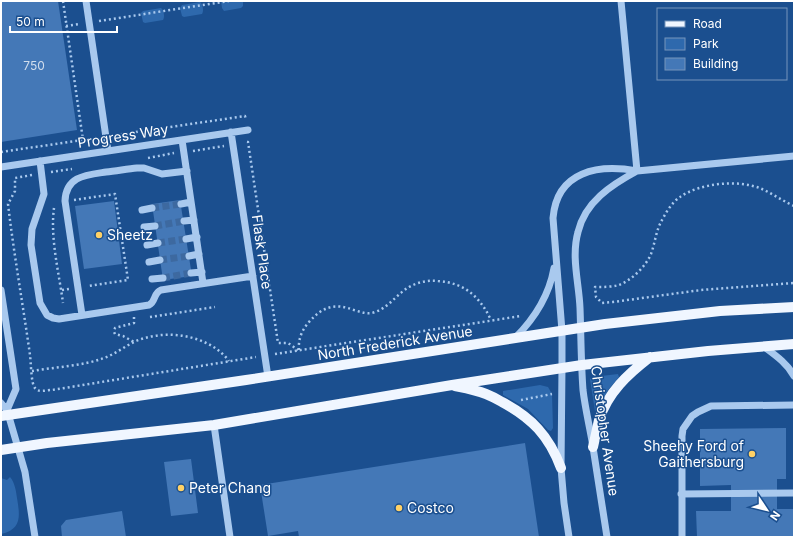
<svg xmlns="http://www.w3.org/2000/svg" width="795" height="538" font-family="Inter,sans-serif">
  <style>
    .green { fill: #2e69ad }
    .building { fill: #4478b7 }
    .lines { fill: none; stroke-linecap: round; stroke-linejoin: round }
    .minor-tunnel { stroke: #3d69a0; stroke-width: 7; stroke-dasharray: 7 3.5; stroke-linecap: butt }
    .path { stroke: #a9c9ee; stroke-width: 2.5; stroke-dasharray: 2 3; stroke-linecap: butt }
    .minor { stroke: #a9c9ee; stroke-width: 7 }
    .major { stroke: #f0f6ff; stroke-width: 10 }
    .poi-dot { fill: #ffd166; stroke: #1b4f8f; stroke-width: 1.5 }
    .labels { text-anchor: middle; stroke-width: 3; stroke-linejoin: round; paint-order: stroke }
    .number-label { font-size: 12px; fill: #d0dded }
    .street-label { font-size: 14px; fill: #fff; stroke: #1b4f8f }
    .poi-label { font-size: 14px; fill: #fff; stroke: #1b4f8f; text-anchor: start }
  </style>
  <rect width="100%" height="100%" fill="#1b4f8f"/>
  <path class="green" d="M221,1H243V6L241,8L224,11L222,8Z
    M200,2C203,4 204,11 202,14L184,17L182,16L180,8L182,5Z
    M161,8C164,10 165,17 163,20L145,23L143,22L141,13L143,11Z
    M618,374L619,377L608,390L597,411H595L590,379L593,377Z
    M540,385L548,387L552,394L553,428L551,431L548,430L528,409L503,395V391Z
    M10,477C15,483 16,491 17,498C20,516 22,529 1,534V478L7,480Z"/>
  <path class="building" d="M1,1H58L77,130L1,142Z
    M180,200L192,276L163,280L152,204Z
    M114,201L122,264L84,269L75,206Z
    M786,428V479H777V509H794V537H697L696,511H731V485L700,486V429Z
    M525,443L539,537H299L298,531L268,536L260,485Z
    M191,459L198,513L171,516L164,462Z
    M122,511L126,537H62L61,526L66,520Z"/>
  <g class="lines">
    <path class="minor-tunnel" d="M152,208L181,204
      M155,226L184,221
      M158,243L186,239
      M160,260L189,256
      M163,278L191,273"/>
    <path class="path" d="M63,1L83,140
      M99,21L229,1
      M66,26L80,24
      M116,135L245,116L246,120
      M247,142H248L278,343H288L298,350
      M193,151L224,146
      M1,152L96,138
      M148,158L174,153
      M51,172L72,169
      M32,175L15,178V191L8,204C14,255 23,305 30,355C31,362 31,384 35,388C38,393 47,390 52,390L256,357
      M74,200L115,194L128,280L88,286
      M794,206C783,201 773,194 762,189C739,179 700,183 680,197C672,202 665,214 661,222C656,231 655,243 651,254C646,266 632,280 619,285C612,287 603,287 595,287L596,297L602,303L613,302L701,290L794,283
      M54,208C50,238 59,273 63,303
      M62,290L69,289
      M134,317V323L115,328L114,332L115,334L123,336L134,342
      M150,317L215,307
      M299,350C298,339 302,330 309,322C323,306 335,303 354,310C361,312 368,315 375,312C388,308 397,294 409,287C418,282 428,280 438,281C465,283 480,297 491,320
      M275,354L521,316
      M32,371C55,367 83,366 104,358C115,354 124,347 134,342C160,330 195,333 218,350C222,353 226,357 229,361
      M521,400L552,394"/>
    <path class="minor" d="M86,1L108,151
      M621,1L637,171
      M231,132L268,377
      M182,140L203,283
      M40,161L44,194L32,229L31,245L40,303L47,315L53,318L59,319L149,305C156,302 153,293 161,290L253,276
      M1,167L248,130
      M181,204L191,202
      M142,210L152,208
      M184,221L194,220
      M144,227L155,226
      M186,239L197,237
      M147,245L158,243
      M189,256L199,254
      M149,262L160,260
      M191,273L202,272
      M152,279L163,278
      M1,290L16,389L7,410
      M82,315L65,201C66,176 86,175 106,172C116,171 127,169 137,168H144L162,174L187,171
      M515,338C535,318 549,296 554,268
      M763,346C775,355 787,363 794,376
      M1,403L7,410
      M7,410L25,472L35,537
      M214,425L230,537
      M681,494L794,493
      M569,537L564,503L561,468L562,367V331L553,218C557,171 598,164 637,171L794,156
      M607,537C602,505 597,473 592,441C589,424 585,407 583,390C581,363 581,335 580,308C579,283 571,257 578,232C585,202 611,185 637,171
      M682,537V436L683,429L692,416L698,412L711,406L794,405"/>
    <path class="major" d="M455,386C465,388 476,390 486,394C491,396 497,399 502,402C532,418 549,436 561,468
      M1,416L246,380L605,324L720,311L794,307
      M593,447C595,438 597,429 599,420C608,392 628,374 650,357
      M1,450L47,443L214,425L452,385L582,365L708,351L794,344"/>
  </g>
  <g class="poi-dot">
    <circle cx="99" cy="235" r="4"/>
    <circle cx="752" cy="454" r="4"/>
    <circle cx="181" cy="488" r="4"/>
    <circle cx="399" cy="508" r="4"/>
  </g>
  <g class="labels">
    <g class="number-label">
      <text x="34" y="70">750</text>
    </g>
    <g class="street-label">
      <text transform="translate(123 136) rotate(-9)" y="5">Progress Way</text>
      <text transform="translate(262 252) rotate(82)" y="5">Flask Place</text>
      <text transform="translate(395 343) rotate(-9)" y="5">North Frederick Avenue</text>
      <text transform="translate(605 431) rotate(82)" y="5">Christopher Avenue</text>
    </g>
    <g class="poi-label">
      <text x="107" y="240">Sheetz</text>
      <text x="744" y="451" text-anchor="end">Sheehy Ford of<tspan x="744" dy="16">Gaithersburg</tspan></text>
      <text x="189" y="493">Peter Chang</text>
      <text x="407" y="513">Costco</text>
    </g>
  </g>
  <rect width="795" height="538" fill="none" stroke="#ffffff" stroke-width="4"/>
  <rect x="657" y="8" width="130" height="72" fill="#1b4f8f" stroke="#7695bc"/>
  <rect x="665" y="21" width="20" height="6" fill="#f0f6ff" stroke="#7695bc"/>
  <text x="693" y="28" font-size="12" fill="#ffffff">Road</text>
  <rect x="665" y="38" width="20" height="12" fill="#2e69ad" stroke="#7695bc"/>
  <text x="693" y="48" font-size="12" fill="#ffffff">Park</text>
  <rect x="665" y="58" width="20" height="12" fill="#4478b7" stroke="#7695bc"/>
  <text x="693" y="68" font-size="12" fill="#ffffff">Building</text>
  <g transform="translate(767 510) rotate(125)" stroke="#1b4f8f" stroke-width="3" paint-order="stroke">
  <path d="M0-3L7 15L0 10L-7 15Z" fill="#ffffff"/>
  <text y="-6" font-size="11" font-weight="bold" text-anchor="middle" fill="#ffffff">N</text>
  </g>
  <path d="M10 26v6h107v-6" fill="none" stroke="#ffffff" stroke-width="2"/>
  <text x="16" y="26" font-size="12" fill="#ffffff" stroke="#1b4f8f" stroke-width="3" paint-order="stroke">50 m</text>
</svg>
